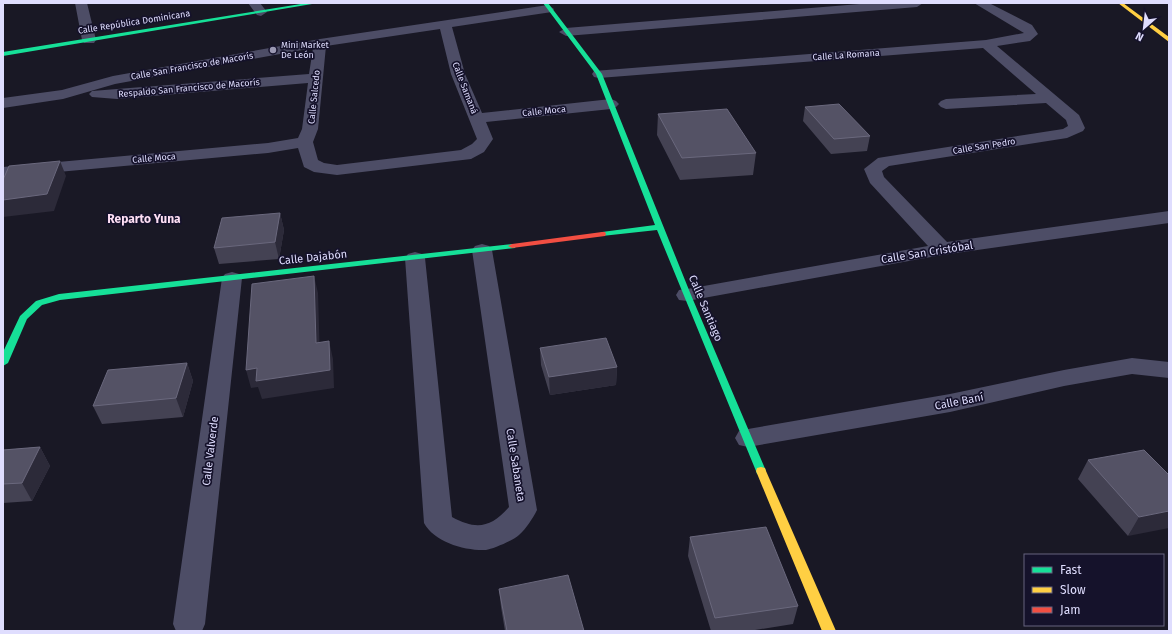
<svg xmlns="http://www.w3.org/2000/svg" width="1172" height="634" font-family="'Fira Sans',sans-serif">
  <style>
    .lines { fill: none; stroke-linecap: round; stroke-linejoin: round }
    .street { fill: #4d4d66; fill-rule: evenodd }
    .fast { fill: #16e098; fill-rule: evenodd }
    .slow { fill: #ffcf43; fill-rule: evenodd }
    .jam { fill: #f24e42; fill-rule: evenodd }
    .wall { fill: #444253 }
    .shaded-wall { fill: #2c2a39 }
    .building { fill: #545265; stroke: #6a687d }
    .poi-dot { fill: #9a98b2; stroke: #15122b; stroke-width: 1.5 }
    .labels { text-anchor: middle; stroke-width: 3.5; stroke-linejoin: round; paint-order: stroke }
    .far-street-label { font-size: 9px; fill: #dfddfe; stroke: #15122b }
    .far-poi-label { font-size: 9px; fill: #dfddfe; stroke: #15122b; text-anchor: start }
    .street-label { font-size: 11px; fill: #dfddfe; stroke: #15122b }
    .neighbourhood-label { font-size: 12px; font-weight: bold; fill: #fedff4; stroke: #15122b }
  </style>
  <rect width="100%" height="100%" fill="#191825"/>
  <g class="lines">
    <path class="street" d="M75,3H87L96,40L94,43H84L82,40Z
      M248,3H260L267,12L261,16L257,15Z
      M872,3H923L917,7L566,36L559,32L566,28Z
      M974,3H989L1032,25L1038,34L1030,41L997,46L1079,115L1085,128L1083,131L1067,138L889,166L882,171L884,177L947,242L1169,211V223L942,255L687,301L679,300L676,295L679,290L687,289L928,246L870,183L864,169L878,158L884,157L1063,129L1068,126L1066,120L1046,103L946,109L941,107L938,104L941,101L946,99L1036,94L983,48L599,78L594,77L592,74L594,71L986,40L1024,33Z
      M548,5L554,9L552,12L452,27L465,74L482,113L611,99L616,101L619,104L616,107L611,109L486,122L493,139L484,152L471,159L337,175L314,172L304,167L298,148L268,153L3,177V167L268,143L298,138L302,129L308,83L117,99L92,97L89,94L92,91L117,89L309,74L313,48L115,84L63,99L3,108V98L62,90L113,76L320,39ZM440,29L451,74L477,139L472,144L461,150L337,165L324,163L318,160L313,142L318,129L326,46Z
      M482,244L489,246L492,250L537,510C533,518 526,529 519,535C514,540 493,549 486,550C465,551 434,542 424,523L405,258L408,254L415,252L422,254L425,258L452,517C476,530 491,528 509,507L472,250L475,246Z
      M232,272L239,274L242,278L205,624L202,631H176L173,624L222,278L225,274Z
      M1132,358L1169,362V378L1132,374L1064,386L950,412L748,447L739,445L735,438L739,431L748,429L950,394L1064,370Z"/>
    <path class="fast" d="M307,3H318L3,56V52Z
      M543,3H548L602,74L691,295L766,471L765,474L761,475L757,474L756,471L657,230L602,236L598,234L602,232L655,225L596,74Z
      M512,244L516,246L515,248L60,300L42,305L27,319L8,363L3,366V352L20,316L36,301L59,294Z"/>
    <path class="slow" d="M1118,3H1123L1169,37V42Z
      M761,467L765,468L766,471L836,631H822L756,471L757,468Z"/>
    <path class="jam" d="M602,232H605L606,234L605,236L512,248L508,246L512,244Z"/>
  </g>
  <path class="wall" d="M805,107L870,136L867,151L831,154L803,121Z
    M658,114L756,153L753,175L680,180L657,135Z
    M280,213L284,230L279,259L219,264L214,248Z
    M540,348L617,367L616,385L550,395L541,365Z
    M187,363L193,381L183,417L102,424L93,406Z
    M40,447L50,466L32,501L3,503V450Z
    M1088,460L1169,475L1128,536L1078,479Z
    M690,537L798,606L793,624L749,631H711L688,556Z
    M499,589L584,631H505L501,607Z"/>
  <path class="shaded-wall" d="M60,161L66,176L54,211L3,217V200Z
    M280,213L284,230L279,259L275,242Z
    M314,276L318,293L320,361L316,343Z
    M329,341L333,359L334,388L262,399L258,387L251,388L246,370Z
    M187,363L193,381L183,417L176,398Z
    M617,367L616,385L550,395L549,377Z
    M40,447L50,466L32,501L22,483Z
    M1169,511V528L1128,536L1139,517Z"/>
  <path class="building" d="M839,104L870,136L834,139L805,107Z
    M727,109L756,153L682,158L658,114Z
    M60,161L47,194L3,200V180L9,166Z
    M280,213L275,242L214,248L222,218Z
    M314,276L316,343L329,341L330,370L256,381L257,368L246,370L252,284Z
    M606,338L617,367L549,377L540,348Z
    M187,363L176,398L93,406L108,370Z
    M40,447L22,483L3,484V450Z
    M1144,450L1169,475V511L1139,517L1088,460Z
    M766,527L798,606L715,618L690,537Z
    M568,575L584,631H507L499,589Z"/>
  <circle class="poi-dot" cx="273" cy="50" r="4"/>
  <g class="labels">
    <g class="far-street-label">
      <text transform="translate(134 22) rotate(-9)" y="3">Calle República Dominicana</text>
      <text transform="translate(846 55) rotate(-4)" y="3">Calle La Romana</text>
      <text transform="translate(192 66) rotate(-10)" y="3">Calle San Francisco de Macorís</text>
      <text transform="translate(189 88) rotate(-5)" y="3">Respaldo San Francisco de Macorís</text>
      <text transform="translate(465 88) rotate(69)" y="3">Calle Samaná</text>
      <text transform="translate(314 97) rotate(-84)" y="3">Calle Salcedo</text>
      <text transform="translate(544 111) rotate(-6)" y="3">Calle Moca</text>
      <text transform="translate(984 146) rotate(-9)" y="3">Calle San Pedro</text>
      <text transform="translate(154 158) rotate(-5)" y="3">Calle Moca</text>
    </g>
    <g class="far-poi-label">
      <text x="281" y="48">Mini Market<tspan x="281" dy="10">De León</tspan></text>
    </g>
    <g class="street-label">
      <text transform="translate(927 252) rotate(-9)" y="4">Calle San Cristóbal</text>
      <text transform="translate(313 257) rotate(-6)" y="4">Calle Dajabón</text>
      <text transform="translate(706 308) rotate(67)" y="4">Calle Santiago</text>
      <text transform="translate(959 401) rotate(-11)" y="4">Calle Baní</text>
      <text transform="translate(210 451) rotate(-83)" y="4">Calle Valverde</text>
      <text transform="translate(516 465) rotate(81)" y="4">Calle Sabaneta</text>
    </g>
    <g class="neighbourhood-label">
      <text x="144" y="223">Reparto Yuna</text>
    </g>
  </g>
  <rect width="1172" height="634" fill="none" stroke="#dfddfe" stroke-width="8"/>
  <rect x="1024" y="554" width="140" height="72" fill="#15122b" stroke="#66637f"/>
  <rect x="1032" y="567" width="20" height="6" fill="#16e098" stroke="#66637f"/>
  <text x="1060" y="574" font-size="12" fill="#dfddfe">Fast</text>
  <rect x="1032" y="587" width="20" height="6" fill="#ffcf43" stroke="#66637f"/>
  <text x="1060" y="594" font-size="12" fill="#dfddfe">Slow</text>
  <rect x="1032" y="607" width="20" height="6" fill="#f24e42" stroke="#66637f"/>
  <text x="1060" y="614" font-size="12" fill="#dfddfe">Jam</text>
  <g transform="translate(1144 28) rotate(208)" stroke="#15122b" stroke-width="3" paint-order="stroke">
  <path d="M0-3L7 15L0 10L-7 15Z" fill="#dfddfe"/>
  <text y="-6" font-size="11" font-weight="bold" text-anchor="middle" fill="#dfddfe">N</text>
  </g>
</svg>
